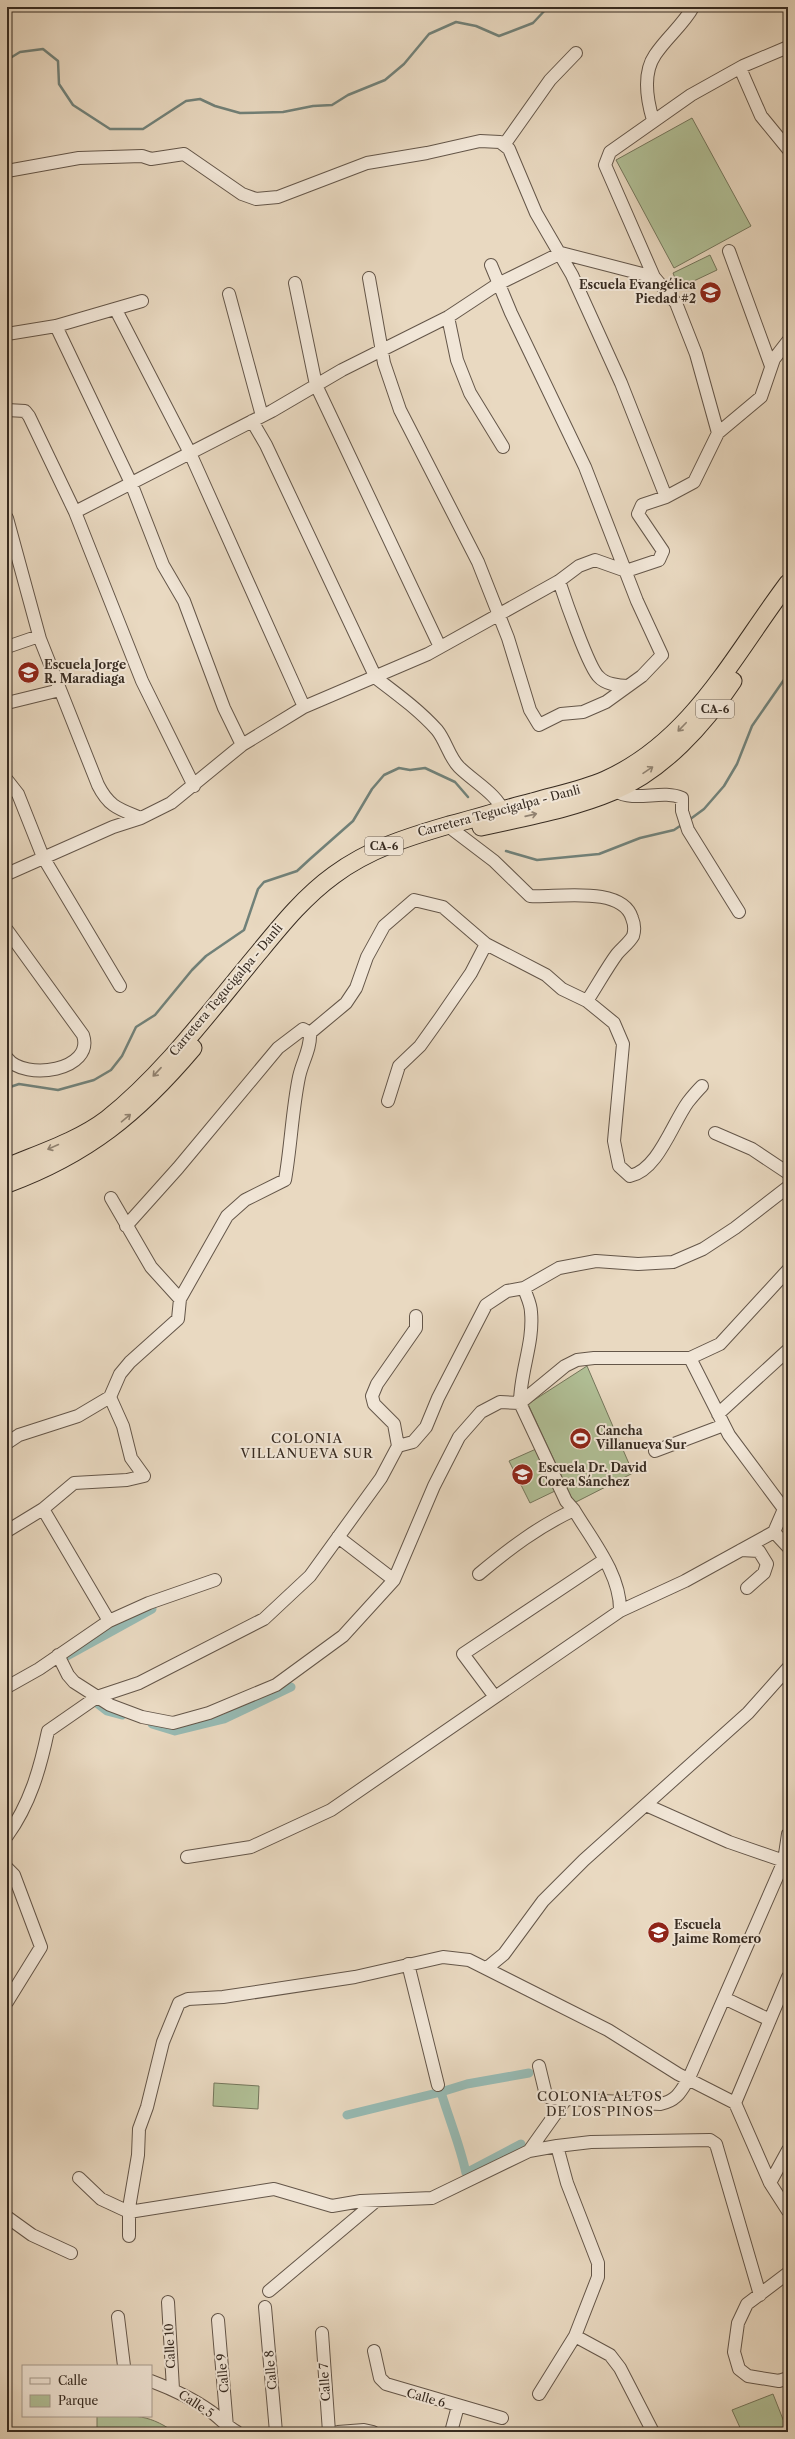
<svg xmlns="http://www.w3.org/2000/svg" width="795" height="2439" font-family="'Libre Caslon Text',serif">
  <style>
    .green { fill: #b1c097; stroke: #74765c }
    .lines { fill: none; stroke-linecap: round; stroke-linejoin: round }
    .stream { stroke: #718179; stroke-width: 2.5 }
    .canal { stroke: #97bab3; stroke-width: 9 }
    .minor-casing { stroke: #645649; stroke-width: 14 }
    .highway-casing { stroke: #372b21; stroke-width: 19 }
    .minor { stroke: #f1e6d7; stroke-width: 12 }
    .highway { stroke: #e9d9c1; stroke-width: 17 }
    .oneway { stroke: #908271 }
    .labels { text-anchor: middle; stroke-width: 4; stroke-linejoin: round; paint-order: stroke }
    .shield { fill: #f1e6d7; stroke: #6f6358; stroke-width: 1 }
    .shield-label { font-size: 11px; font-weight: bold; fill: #372b21 }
    .poi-label { font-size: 12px; font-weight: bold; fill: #372b21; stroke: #f1e6d7; text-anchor: start }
    .street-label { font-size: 12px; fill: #372b21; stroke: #f1e6d7 }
    .neighbourhood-label { font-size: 13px; letter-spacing: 1px; fill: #372b21; stroke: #f1e6d7 }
  </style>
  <rect width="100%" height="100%" fill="#e9d9c1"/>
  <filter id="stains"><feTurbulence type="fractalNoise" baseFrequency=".005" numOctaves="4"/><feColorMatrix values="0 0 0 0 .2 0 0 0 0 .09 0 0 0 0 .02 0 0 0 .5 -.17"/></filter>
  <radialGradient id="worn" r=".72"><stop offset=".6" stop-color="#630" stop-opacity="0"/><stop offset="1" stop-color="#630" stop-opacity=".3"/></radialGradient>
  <path class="green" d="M692,118L751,226L674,268L616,160Z
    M710,255L717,270L679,288L673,273Z
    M587,1366L633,1473L574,1503L528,1404Z
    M536,1449L555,1491L530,1503L509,1461Z
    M214,2083L259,2086L258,2109L213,2106Z
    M773,2394L788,2432H742L732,2410Z
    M97,2416C130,2416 146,2412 174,2432H97Z"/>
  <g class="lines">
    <path class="stream" d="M7,60L20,52L43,49L58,61L59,84L73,105L110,129H143L186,101L200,99L215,106L240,113L283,112L313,106L332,105L348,95L385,80L404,64L429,34L456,22L476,26L499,36L533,23L548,7
      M689,820L704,809L724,786L737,764L752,726L788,674
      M506,851L537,860L599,854L640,838L674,830L683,824
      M7,1088L19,1084L58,1090L94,1080L111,1070L122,1056L136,1027L155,1015L192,970L206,956L244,930L258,889L264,882L297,871L310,859L353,821L372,789L384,775L399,768L410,770L425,768L455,782L468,797"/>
    <path class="canal" d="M65,1657L152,1609
      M98,1704L107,1711L122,1715
      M152,1724L175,1731L224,1719L291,1687
      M347,2115L441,2092L439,2087
      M521,2144L466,2173C460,2145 449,2119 441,2092L467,2084L529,2073"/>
    <defs>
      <path id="minor" d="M740,68L761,116L788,149
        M653,120C647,100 642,74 655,55C666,38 683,25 693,7
        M504,145L550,80L576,53
        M7,171L79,158L142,156L151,159L184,154L242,194L256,199L278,197L367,163L427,153L480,141L500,142L509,149L536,213L572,275L621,383L666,497
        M729,251L771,366
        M369,278L384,363L400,410L478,562L508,638L530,710L539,725L561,714L583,712L606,702L642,676L662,655L637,601L585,467L511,313L491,265
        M295,283L316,385L440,647
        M229,294L262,416
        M116,310L190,453L304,707
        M448,317L457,360L470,393L503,447
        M56,326L131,483L163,565L184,601L224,708L242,745
        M7,334L56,326L142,301
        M7,410L25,411L29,416L75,512L142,681L194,786
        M252,421L266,445L376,678C397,694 419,710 437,730C446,741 449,757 459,767C474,782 498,794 505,815
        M718,433L696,354L676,303L654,277L605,165L610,152L691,95L743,66L788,47
        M75,512L272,411L342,370L448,317L498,284L561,253L654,277
        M7,518L40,639L98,785C109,807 119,809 141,818
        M559,581C564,596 589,669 599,677C605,684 619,686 628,686
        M7,647L39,636
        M7,703L60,690
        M7,780L18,794L43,857L120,986
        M615,791C636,803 661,789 682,798V811L688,830L739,912
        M448,826L494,861L530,896C556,898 622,885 632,918C634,923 635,930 633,936C629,943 622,948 617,954C606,969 597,986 587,1001
        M7,874L113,827L141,818L171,803L242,745L304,707L428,654L559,581L579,566L595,560L626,571L659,560L663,551L638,514L642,505L666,497L694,482L718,433L761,397L774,359L788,341
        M7,930L83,1035C95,1070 25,1082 7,1058
        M388,1101L399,1066L420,1046L440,1018L471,973L486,944
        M715,1133L752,1149L788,1173
        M126,1226L178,1168L278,1048L303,1029L310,1033L346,1003L356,988L367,957L384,926L414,900L443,907L486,944L546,975L562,989L587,1001L614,1023L623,1044L614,1141L619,1166L630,1176C658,1170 672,1124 688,1102C692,1097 697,1091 702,1086
        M524,1288C526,1295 531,1304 531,1312C534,1343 520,1372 520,1403L566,1501L574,1510C592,1540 621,1575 620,1611
        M180,1299L227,1216L245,1200L285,1180C291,1146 292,1111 299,1077C302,1062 311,1049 310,1033
        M690,1358L729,1435L784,1509L774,1532
        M718,1414L788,1350
        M7,1443L19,1435L78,1416L110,1397L120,1374L130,1362L178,1319L180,1299L151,1267L111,1198
        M398,1446L413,1442L426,1427L438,1398L486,1305L507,1291L524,1288L559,1268L596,1261L638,1264L673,1262L703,1249L735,1228L788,1187
        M655,1451L724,1425
        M43,1509L109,1621
        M7,1531L43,1509L74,1483L127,1480L144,1476L131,1458L123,1426L110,1397
        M338,1537L394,1580
        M741,1550L759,1551L767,1564L764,1573L747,1588
        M479,1574C509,1549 539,1526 574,1510
        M58,1655L68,1675L74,1682L110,1705L142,1717L173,1723L209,1713L276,1685L343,1636L394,1580L434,1486L459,1437L481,1412L500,1402L520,1403L565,1366L577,1360L594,1358H690L720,1344L788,1270
        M7,1687L39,1669L109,1621L149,1603L215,1580
        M495,1697L463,1654L604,1560
        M646,1805L729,1842L784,1861L788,1867
        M7,1836C30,1804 40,1769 48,1731L97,1697L139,1683L264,1619L310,1576L381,1478L398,1446L394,1424L374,1404L372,1396L377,1384L416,1328V1316
        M187,1857L251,1847L331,1810L620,1611L685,1581L774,1532L788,1547
        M7,1868L14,1875L41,1947L7,2002
        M408,1964L438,2085
        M487,1968L504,1954L543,1901L584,1860L748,1713L788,1668
        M724,1998L770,2020
        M539,2066L546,2095L550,2098L566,2099
        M735,2103L770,2183L788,2211
        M529,2151L566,2099L660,2104C677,2101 681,2091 689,2078L784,1861L788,1834
        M79,2178L101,2199L129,2212L274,2189L332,2206L361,2201L432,2198L529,2151L557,2146L591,2142L710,2140L716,2144L760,2295
        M770,2183L788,2150
        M7,2217L32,2235L71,2253
        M129,2236V2208L138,2155L139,2129L147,2107L163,2042L179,2003L188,1999L223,1997L355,1977L443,1957L469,1960L608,2030L678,2074L735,2103L788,1977
        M788,2273L747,2304L738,2323L734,2352L739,2369L748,2376L779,2381L788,2378
        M269,2291L376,2201
        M168,2302L173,2389
        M265,2307L276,2432
        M118,2317L124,2366
        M218,2320L227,2427
        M322,2333L329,2432
        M575,2336L610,2355L620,2368L653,2432
        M374,2351L380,2378L386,2384L502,2418
        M151,2381C172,2389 192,2398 210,2411C220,2418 226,2426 237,2432
        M539,2394L575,2336L598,2277V2263L567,2183L557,2146
        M338,2432L364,2430L373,2432
        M451,2432L458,2406"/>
      <path id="highway" d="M481,827C525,817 572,809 614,791C663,770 704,725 733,681
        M7,1167C40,1153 78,1141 107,1119C165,1073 213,1007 260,951C283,923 305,896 334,875C369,849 408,837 449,825C477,818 504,809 532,802C556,795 582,790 605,780C692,741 733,656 788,583
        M7,1184C88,1154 138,1113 193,1048"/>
    </defs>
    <use href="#minor" class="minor-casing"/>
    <use href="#highway" class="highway-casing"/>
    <use href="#minor" class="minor"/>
    <use href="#highway" class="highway"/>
  </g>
  <defs><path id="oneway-shaft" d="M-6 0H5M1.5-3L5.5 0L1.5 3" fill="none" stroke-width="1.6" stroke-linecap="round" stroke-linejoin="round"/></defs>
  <g class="oneway">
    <use href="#oneway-shaft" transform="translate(682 727) rotate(134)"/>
    <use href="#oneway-shaft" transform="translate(648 770) rotate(-34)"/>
    <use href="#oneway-shaft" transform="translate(531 815) rotate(-13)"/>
    <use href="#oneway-shaft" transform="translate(157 1072) rotate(133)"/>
    <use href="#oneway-shaft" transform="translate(126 1118) rotate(-40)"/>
    <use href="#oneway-shaft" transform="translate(53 1147) rotate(156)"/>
  </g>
  <defs>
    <symbol id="school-disc" viewBox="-11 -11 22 22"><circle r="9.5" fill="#8f2418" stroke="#f1e6d7"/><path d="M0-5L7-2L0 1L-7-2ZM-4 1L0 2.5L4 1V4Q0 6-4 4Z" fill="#fff"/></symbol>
    <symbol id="stadium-disc" viewBox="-11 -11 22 22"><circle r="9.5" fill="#8f2418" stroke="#f1e6d7"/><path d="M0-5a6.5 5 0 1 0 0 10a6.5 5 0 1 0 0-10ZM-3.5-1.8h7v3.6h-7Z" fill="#fff"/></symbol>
  </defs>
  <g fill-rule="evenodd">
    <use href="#school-disc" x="698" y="280" width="25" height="25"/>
    <use href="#school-disc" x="16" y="660" width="25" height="25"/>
    <use href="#stadium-disc" x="568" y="1426" width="25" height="25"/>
    <use href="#school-disc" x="510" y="1462" width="25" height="25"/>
    <use href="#school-disc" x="646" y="1920" width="25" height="25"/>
  </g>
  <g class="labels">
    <g class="shield">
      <rect x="696" y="700" width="38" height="18" rx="3"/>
      <rect x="365" y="837" width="38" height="18" rx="3"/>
    </g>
    <g class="shield-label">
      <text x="715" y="713">CA-6</text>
      <text x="384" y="850">CA-6</text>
    </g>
    <g class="poi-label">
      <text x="696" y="289" text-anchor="end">Escuela Evangélica<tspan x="696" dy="14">Piedad #2</tspan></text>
      <text x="44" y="669">Escuela Jorge<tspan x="44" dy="14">R. Maradiaga</tspan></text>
      <text x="596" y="1435">Cancha<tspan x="596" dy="14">Villanueva Sur</tspan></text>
      <text x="538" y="1472">Escuela Dr. David<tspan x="538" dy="14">Corea Sánchez</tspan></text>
      <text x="674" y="1929">Escuela<tspan x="674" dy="14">Jaime Romero</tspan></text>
    </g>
    <g class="street-label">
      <text transform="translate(499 811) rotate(-15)" y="4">Carretera Tegucigalpa - Danli</text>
      <text transform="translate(226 990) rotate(-50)" y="4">Carretera Tegucigalpa - Danli</text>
      <text transform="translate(170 2346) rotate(-93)" y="4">Calle 10</text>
      <text transform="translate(271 2370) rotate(-95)" y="4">Calle 8</text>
      <text transform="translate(223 2373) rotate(-95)" y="4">Calle 9</text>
      <text transform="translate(325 2382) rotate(-94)" y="4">Calle 7</text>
      <text transform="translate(426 2398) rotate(16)" y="4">Calle 6</text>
      <text transform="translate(196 2404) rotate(33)" y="4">Calle 5</text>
    </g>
    <g class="neighbourhood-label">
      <text x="307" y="1443">COLONIA<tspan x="307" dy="15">VILLANUEVA SUR</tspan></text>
      <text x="600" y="2101">COLONIA ALTOS<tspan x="600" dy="15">DE LOS PINOS</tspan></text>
    </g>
  </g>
  <rect width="795" height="2439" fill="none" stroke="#e9d9c1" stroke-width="24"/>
  <rect x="8" y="8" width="779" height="2423" fill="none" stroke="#372b21" stroke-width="2"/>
  <rect x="12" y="12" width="771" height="2415" fill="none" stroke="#372b21"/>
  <rect x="22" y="2365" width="130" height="52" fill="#f1e6d7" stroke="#a79b8e"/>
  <rect x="30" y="2378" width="20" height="6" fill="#f1e6d7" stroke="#a79b8e"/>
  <text x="58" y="2385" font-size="12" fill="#372b21">Calle</text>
  <rect x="30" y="2395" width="20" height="12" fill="#b1c097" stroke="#a79b8e"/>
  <text x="58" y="2405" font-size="12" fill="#372b21">Parque</text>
  <rect width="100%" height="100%" filter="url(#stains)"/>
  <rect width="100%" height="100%" fill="url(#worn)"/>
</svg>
